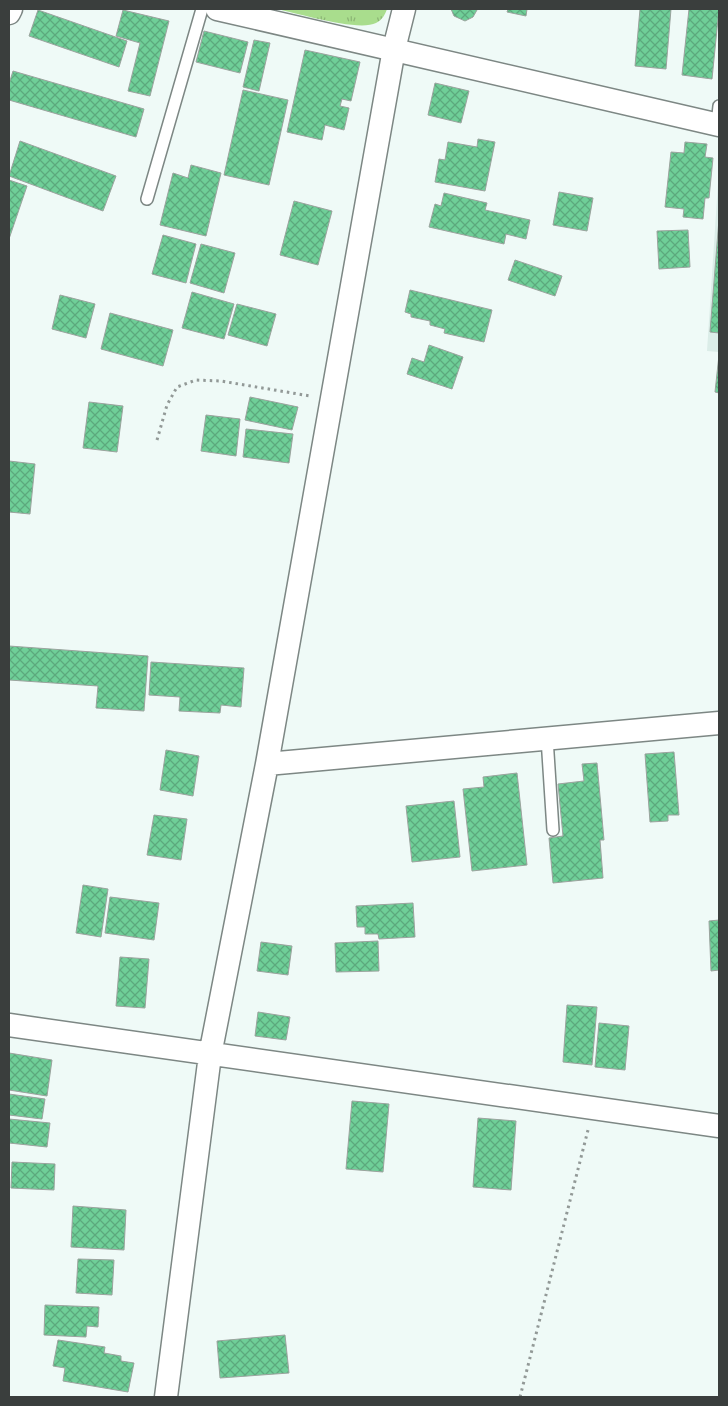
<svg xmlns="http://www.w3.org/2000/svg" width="728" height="1406" font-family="'Zilla Slab',serif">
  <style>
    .built { fill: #dbede8 }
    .grass { fill: url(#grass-tufts) }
    .building { fill: url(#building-cross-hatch); stroke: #9ba39e }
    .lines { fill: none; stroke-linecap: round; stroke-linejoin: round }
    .service-casing { stroke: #7d8784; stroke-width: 14 }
    .minor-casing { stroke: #7d8784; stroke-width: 25 }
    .path { stroke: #929997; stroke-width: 3; stroke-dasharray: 2.5 4; stroke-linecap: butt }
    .service { stroke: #fff; stroke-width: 11 }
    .minor { stroke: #fff; stroke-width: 22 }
  </style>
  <defs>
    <pattern id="grass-tufts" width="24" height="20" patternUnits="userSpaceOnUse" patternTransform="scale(1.25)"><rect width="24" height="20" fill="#a9dd8d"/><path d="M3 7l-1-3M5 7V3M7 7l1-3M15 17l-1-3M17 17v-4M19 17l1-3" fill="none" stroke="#8bb574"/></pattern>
    <pattern id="building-cross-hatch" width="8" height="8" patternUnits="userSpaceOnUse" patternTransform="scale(1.25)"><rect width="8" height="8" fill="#6fcf98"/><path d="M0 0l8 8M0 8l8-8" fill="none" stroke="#5ca97d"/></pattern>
  </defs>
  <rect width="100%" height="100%" fill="#effaf7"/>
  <path class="built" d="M719,168V352L707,351Z"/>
  <path class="grass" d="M277,9H387C385,15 382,20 376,23C358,32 297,13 277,9Z"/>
  <path class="building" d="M451,9H477V10L473,17L465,21L454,16Z
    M508,9H527L526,16L507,12Z
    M640,9H671L666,69L635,66Z
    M689,9H719L712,79L682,75Z
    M38,10L127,41L119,67L29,36Z
    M123,10L169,21L150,96L128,91L140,43L116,36Z
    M204,31L248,42L240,73L196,62Z
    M254,40L270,43L259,91L243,87Z
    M305,50L360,62L351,101L342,99L340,106L349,108L344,130L325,125L322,140L287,132Z
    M13,71L144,109L136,137L9,100V84Z
    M435,83L469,91L461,123L428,115Z
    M243,90L288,100L269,185L224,175Z
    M478,139L495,142L485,191L435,182L439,159L445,160L448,142L477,147Z
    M20,141L116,176L103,211L9,176Z
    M685,142L707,144L705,157L713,158L709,198H705L703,219L683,217L684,209L665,207L671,152L684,153Z
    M191,165L221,173L206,236L160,225L173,173L188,178Z
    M9,180L27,186L9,239Z
    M559,192L593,198L587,231L553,225Z
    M444,193L487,203L485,210L530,220L526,239L506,234L504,244L429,227L435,204L441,206Z
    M294,201L332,211L318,265L280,255Z
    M719,219V333L710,332Z
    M688,230L690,267L659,269L657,231Z
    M163,235L196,244L186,283L152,274Z
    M201,244L235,253L224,293L190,283Z
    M515,260L562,276L555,296L508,280Z
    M410,290L492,310L484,342L444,333L445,329L430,325V321L411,317V314L405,312Z
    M192,292L234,304L224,339L182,328Z
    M60,295L95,304L86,338L52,329Z
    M237,304L276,314L267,346L228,335Z
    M110,313L173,330L163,366L101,349Z
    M429,345L463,357L452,389L407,374L412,358L424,362Z
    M719,355V393L715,392Z
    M250,397L298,407L292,430L245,420Z
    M89,402L123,406L117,452L83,448Z
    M206,415L240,419L236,456L201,451Z
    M246,429L293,434L289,463L243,457Z
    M9,461L35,464L30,514L9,512Z
    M9,646L148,656L144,711L96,708L98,686L9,680Z
    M151,662L244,668L241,707L221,705L220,713L179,711L180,697L149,695Z
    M166,750L199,756L193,796L160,790Z
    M674,752L679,815H668V821L650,822L645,754Z
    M597,763L604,840H600L603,878L553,883L549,838L563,836L558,784L584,781L582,764Z
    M517,773L527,865L472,871L463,789L484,787L483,777Z
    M454,801L460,857L412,862L406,806Z
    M154,815L187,819L181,860L147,855Z
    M83,885L108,889L101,937L76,933Z
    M110,897L159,903L154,940L105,933Z
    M413,903L415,937L379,939L378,934H365V927H357L356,906Z
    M719,920V970L711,971L709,921Z
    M378,941L379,971L336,972L335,943Z
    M261,942L292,946L288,975L257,971Z
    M120,957L149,959L145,1008L116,1006Z
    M567,1005L597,1007L592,1065L563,1062Z
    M258,1012L290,1017L286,1040L255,1036Z
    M599,1023L629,1026L625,1070L595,1067Z
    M9,1053L52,1060L47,1096L9,1090Z
    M9,1094L45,1099L42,1119L9,1115Z
    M352,1101L389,1104L383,1172L346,1169Z
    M478,1118L516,1121L511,1190L473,1187Z
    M9,1119L50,1123L47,1147L9,1143Z
    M12,1162L55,1164L54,1190L11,1188Z
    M73,1206L126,1210L124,1250L71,1247Z
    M78,1259L114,1260L112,1295L76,1293Z
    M45,1305L99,1307L98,1327L87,1326L86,1337L44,1335Z
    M285,1335L289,1373L220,1378L217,1341Z
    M58,1340L105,1347L104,1353L121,1356V1361L134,1363L128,1392L63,1381L65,1368L53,1366Z"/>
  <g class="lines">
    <defs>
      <path id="service" d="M717,124L719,106
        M147,199L202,9
        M547,738L553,830"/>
      <path id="minor" d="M217,9L719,125
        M9,13L11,9
        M267,764L719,723
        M9,1025L719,1126
        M166,1397L210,1055L267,764L394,49L404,9"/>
    </defs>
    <use href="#service" class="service-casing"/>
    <use href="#minor" class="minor-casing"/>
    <path class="path" d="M157,440L167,405L177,387L196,380L221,381L310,396
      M520,1397L588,1130"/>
    <use href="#service" class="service"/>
    <use href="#minor" class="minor"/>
  </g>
  <rect width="728" height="1406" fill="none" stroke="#3a3e3d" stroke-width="20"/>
</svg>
